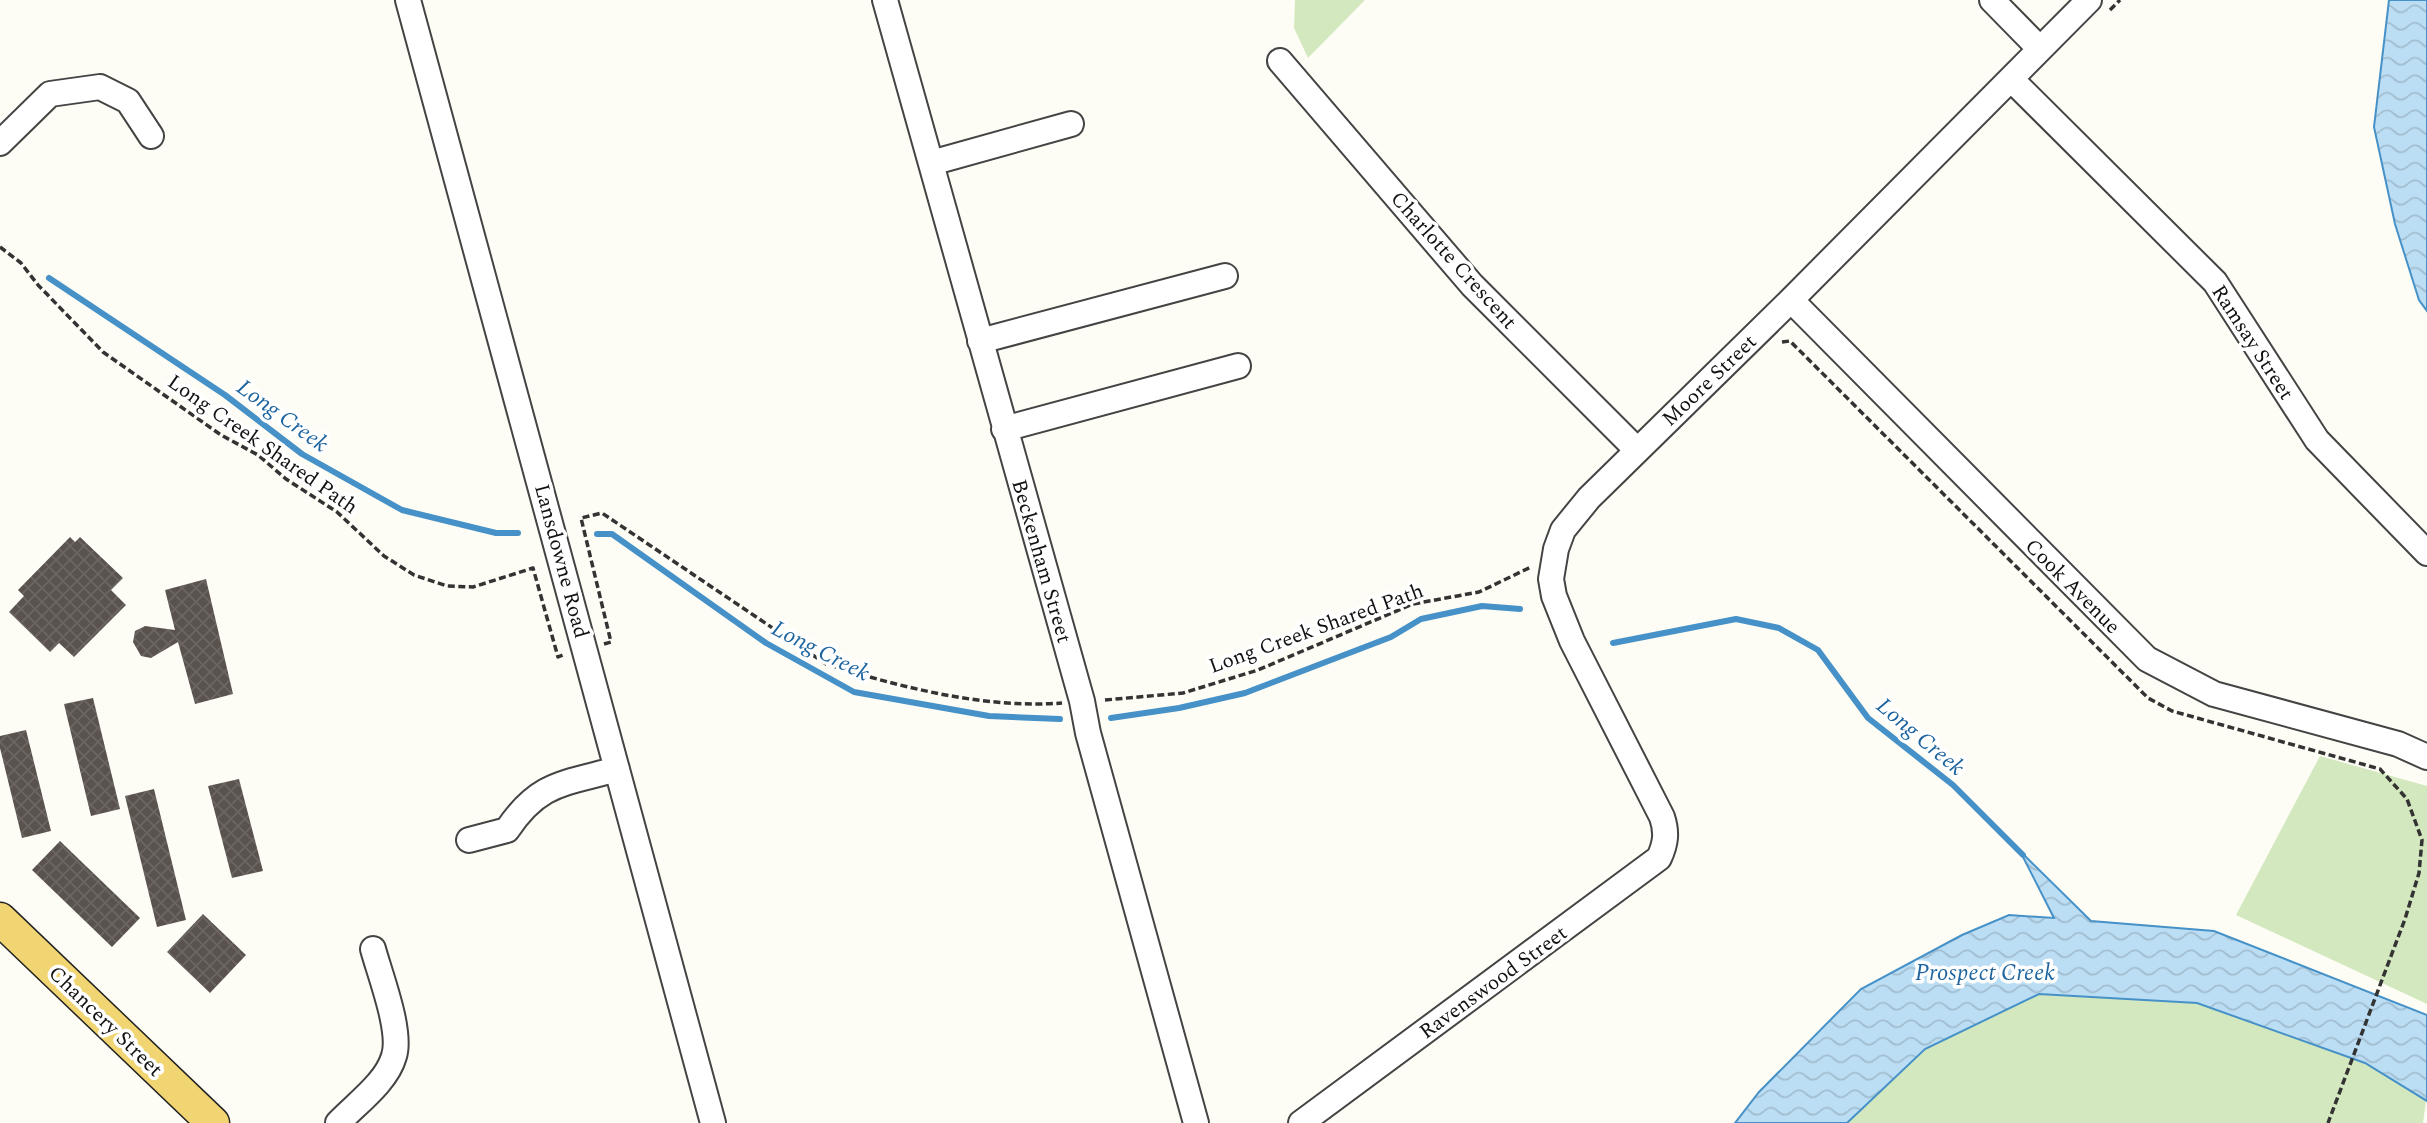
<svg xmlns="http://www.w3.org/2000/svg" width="2427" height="1123" font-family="Spectral,serif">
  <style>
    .park { fill: #d4e8bf }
    .water { fill: url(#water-waves); stroke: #4691c7; stroke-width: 2 }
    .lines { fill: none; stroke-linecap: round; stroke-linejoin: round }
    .stream { stroke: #4691c7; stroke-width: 6 }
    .building { fill: url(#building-cross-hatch) }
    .minor-casing { stroke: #444; stroke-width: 28 }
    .major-casing { stroke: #222; stroke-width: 35 }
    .path { stroke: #333; stroke-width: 3.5; stroke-dasharray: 7 3.5; stroke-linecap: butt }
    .minor { stroke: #fff; stroke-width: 24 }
    .major { stroke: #f1d572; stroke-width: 32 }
    .labels { text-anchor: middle; stroke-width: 7; stroke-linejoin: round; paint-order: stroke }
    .street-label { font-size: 21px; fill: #111; stroke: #fff }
    .water-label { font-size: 23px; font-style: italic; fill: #1e649e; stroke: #fff }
  </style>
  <defs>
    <pattern id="water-waves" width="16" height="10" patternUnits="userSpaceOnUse" patternTransform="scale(1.75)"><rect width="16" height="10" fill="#bcdef4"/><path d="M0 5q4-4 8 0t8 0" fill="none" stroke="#a1bdd0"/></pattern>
    <pattern id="building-cross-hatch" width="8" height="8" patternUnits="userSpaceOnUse" patternTransform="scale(1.75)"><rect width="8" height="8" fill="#59524d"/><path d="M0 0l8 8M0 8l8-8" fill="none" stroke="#6c6662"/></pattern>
  </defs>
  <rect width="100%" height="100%" fill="#fefdf5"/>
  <path class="park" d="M1295,0H1365L1308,58L1294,28Z
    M2320,756L2427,786V1004L2236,915Z
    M2038,994L2197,1003L2365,1063L2426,1101L2423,1123H1847L1925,1049Z"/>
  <path class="water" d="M2389,0H2427V311L2419,300L2395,224L2374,127Z
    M2020,851L2091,921L2214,931L2427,1015V1101L2365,1063L2197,1003L2039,994L1925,1049L1847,1123H1735L1759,1092L1861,989L1962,935L2009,915L2054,918Z"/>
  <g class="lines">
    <path class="stream" d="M49,278L225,395L302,454L402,510L496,533H518
      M597,534H612L766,643L854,692L989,716L1060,719
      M1613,643L1736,619L1779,628L1818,650L1868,718L1953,785L2023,855
      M1111,718L1179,708L1245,693L1391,637L1421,619L1482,606L1520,609"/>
  </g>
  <path class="building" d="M70,537L75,542L80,537L123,578L111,590L126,605L74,657L59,643L50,652L9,612L24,596L18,590Z
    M206,579L233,694L195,704L178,642L151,658L141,656L133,642L135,631L145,626L175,630L165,590Z
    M93,698L120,809L91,816L64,704Z
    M26,730L51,831L22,838L0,748V736Z
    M239,779L263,871L232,878L208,786Z
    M154,789L186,920L157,927L125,796Z
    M60,841L140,918L112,947L32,870Z
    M203,914L246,955L210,993L167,952Z"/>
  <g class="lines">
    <defs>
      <path id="minor" d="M408,0L713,1123
        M885,0L1082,701L1088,733L1196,1123
        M1992,0L2040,49
        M1280,61L1472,285L1637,450
        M2011,79L2215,282L2317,440L2427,553
        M0,143L50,94L100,87L128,101L151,136
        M931,163L1071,124
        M1791,300L2147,659L2214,694L2398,744L2427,757
        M980,341L1225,276
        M1004,429L1238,366
        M469,840L507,830C539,782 564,784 617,769
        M338,1123C356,1104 387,1082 394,1056C402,1031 380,975 373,949
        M1301,1123L1659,858C1666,843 1667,832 1662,817L1572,641L1554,596L1551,579L1556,549L1563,530L1589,498L1791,300L2089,0"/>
      <path id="major" d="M0,919L213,1123"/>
    </defs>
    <use href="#minor" class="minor-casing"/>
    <use href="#major" class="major-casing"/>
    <path class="path" d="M2110,10L2120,0
      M0,247L21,263L38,285L103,352L221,435L258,455L286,479L337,512L384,556L414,575L447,586L473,587L533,568L558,657L563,655
      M1782,342L1790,341L2148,698L2172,711L2380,769L2407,799L2422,840L2419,873L2405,919L2328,1123
      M604,644L611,642L581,518L602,513L826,664C900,687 984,709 1062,703
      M1105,700L1183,693L1258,670L1413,604L1479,592L1531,567"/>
    <use href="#minor" class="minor"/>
    <use href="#major" class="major"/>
  </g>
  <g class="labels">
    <g class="street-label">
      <text transform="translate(1454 260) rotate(48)" y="7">Charlotte Crescent</text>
      <text transform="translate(2253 342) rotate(57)" y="7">Ramsay Street</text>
      <text transform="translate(1709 380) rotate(-44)" y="7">Moore Street</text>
      <text transform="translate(263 444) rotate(35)" y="7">Long Creek Shared Path</text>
      <text transform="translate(562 561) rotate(75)" y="7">Lansdowne Road</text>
      <text transform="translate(1042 561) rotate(74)" y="7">Beckenham Street</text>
      <text transform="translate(2073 586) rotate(45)" y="7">Cook Avenue</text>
      <text transform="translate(1316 628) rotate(-20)" y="7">Long Creek Shared Path</text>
      <text transform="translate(1493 982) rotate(-36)" y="7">Ravenswood Street</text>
      <text transform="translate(106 1021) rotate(44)" y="7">Chancery Street</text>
    </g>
    <g class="water-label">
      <text transform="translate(283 415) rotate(36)" y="8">Long Creek</text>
      <text transform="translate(821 650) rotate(27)" y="8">Long Creek</text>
      <text transform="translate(1921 736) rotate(40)" y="8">Long Creek</text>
      <text x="1985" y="980">Prospect Creek</text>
    </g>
  </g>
</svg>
